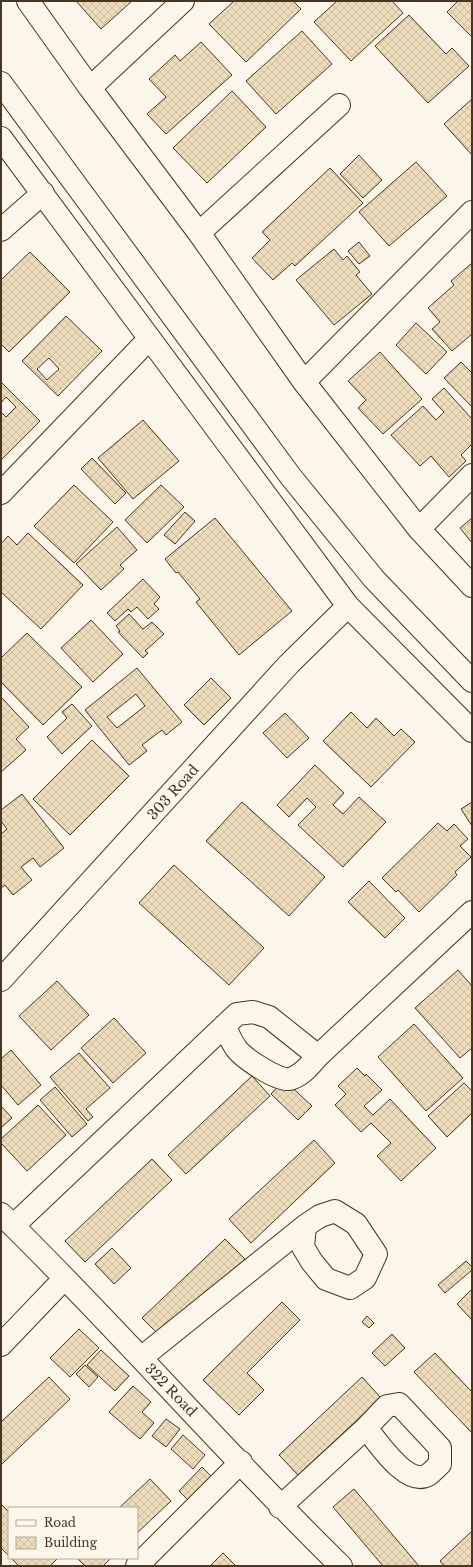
<svg xmlns="http://www.w3.org/2000/svg" width="473" height="1567" font-family="'Libre Baskerville',serif">
  <style>
    .building { fill: url(#building-cross-hatch); stroke: #4a3520; fill-rule: evenodd }
    .lines { fill: none; stroke-linecap: round; stroke-linejoin: round }
    .minor-casing { stroke: #4a3520; stroke-width: 24 }
    .minor { stroke: #fbf6e9; stroke-width: 22 }
    .labels { text-anchor: middle; stroke-width: 3; stroke-linejoin: round; paint-order: stroke }
    .street-label { font-size: 14px; fill: #4a3520; stroke: #fbf6e9 }
  </style>
  <defs>
    <pattern id="building-cross-hatch" width="8" height="8" patternUnits="userSpaceOnUse"><rect width="8" height="8" fill="#ecdcbc"/><path d="M0 0l8 8M0 8l8-8" fill="none" stroke="#ccbda1"/></pattern>
  </defs>
  <rect width="100%" height="100%" fill="#fbf6e9"/>
  <path class="building" d="M76,1H132L101,29Z
    M234,1H293L301,9L246,62L209,24Z
    M337,1H392L403,13L351,61L314,22Z
    M458,1H472V37L447,12Z
    M409,15L446,54L452,48L469,66L428,103L375,46Z
    M302,31L332,64L276,114L246,81Z
    M201,42L232,75L166,134L147,114L166,97L149,79L175,55L180,61Z
    M232,91L266,127L207,183L173,148Z
    M472,99V155L444,124Z
    M359,155L382,180L363,198L340,174Z
    M416,162L447,196L389,246L359,212Z
    M330,168L363,203L295,266L292,263L273,280L252,258L270,240L262,232Z
    M359,242L370,256L359,264L348,251Z
    M334,249L343,260L347,256L360,272L356,275L372,294L334,325L296,280Z
    M30,252L70,292L9,352L1,344V280Z
    M472,263V334L452,351L432,329L440,322L428,308L454,285L451,281Z
    M66,316L102,351L58,396L22,361ZM49,358L59,369L47,380L37,369Z
    M416,323L447,352L426,374L396,345Z
    M380,352L422,399L383,434L358,408L366,400L348,381Z
    M461,362L472,373V407L444,378Z
    M1,382L40,421L1,460V412L6,417L16,407L6,397L1,403Z
    M444,388L472,419V444L461,455L466,461L449,477L431,456L420,466L391,435L423,406L436,420L444,412L432,399Z
    M143,420L179,461L133,499L98,458Z
    M92,458L126,493L115,504L81,469Z
    M74,485L113,522L74,563L34,526Z
    M161,485L184,507L147,543L125,520Z
    M185,512L195,521L175,544L164,535Z
    M215,518L292,611L239,655L196,602L200,599L178,572L176,573L165,559Z
    M472,518V543L460,528Z
    M117,527L137,550L120,565L124,569L101,590L76,564Z
    M28,533L83,585L41,629L1,592V544L8,536L17,545Z
    M143,579L160,597L154,604L159,609L148,619L137,607L131,612L128,609L115,621L107,613Z
    M129,614L143,629L152,622L164,634L145,651L148,653L143,658L118,632L120,631L116,626Z
    M91,620L123,654L93,682L61,648Z
    M27,633L82,687L43,725L1,682V658Z
    M137,668L182,722L166,735L162,730L142,745L147,751L129,765L85,710ZM136,694L145,706L117,728L107,717Z
    M211,678L231,698L204,725L184,705Z
    M1,697L29,727L16,739L26,750L1,772Z
    M72,704L92,726L62,754L47,737L67,718L62,712Z
    M351,712L367,728L376,718L394,736L401,729L415,742L371,787L323,741Z
    M285,713L309,738L287,758L263,733Z
    M92,740L129,776L70,835L33,799Z
    M315,765L344,793L333,805L343,814L359,797L386,822L343,867L298,825L316,807L307,798L289,817L277,805Z
    M22,794L64,848L40,867L33,858L21,867L32,880L13,895L5,885L1,888V834L7,829L1,821V810Z
    M242,802L325,877L289,916L206,841Z
    M472,802V826L461,809Z
    M438,823L447,831L454,824L468,839L460,846L471,857L455,872L457,875L419,912L398,890L396,892L382,878Z
    M174,865L264,948L229,985L139,903Z
    M369,881L405,918L385,938L348,902Z
    M458,970L472,986V1048L460,1058L415,1008Z
    M57,981L89,1015L51,1050L19,1016Z
    M114,1018L146,1053L113,1083L81,1048Z
    M414,1024L463,1078L426,1111L378,1057Z
    M11,1050L41,1085L18,1105L1,1085V1059Z
    M79,1053L110,1088L86,1109L93,1117L88,1121L50,1077Z
    M357,1068L365,1076L366,1074L382,1090L364,1106L373,1115L390,1099L436,1148L401,1181L377,1156L391,1143L371,1123L361,1132L335,1105L346,1094L338,1086Z
    M252,1076L270,1096L186,1174L168,1155Z
    M284,1080L312,1106L298,1120L271,1094Z
    M464,1083L472,1091V1113L447,1137L428,1116Z
    M55,1087L87,1124L72,1137L40,1100Z
    M38,1105L66,1135L27,1171L1,1143V1139Z
    M1,1106L12,1118L1,1128Z
    M314,1140L335,1163L251,1243L229,1219Z
    M152,1159L172,1180L85,1262L65,1241Z
    M225,1239L245,1259L162,1338L142,1318Z
    M112,1248L131,1268L114,1284L95,1264Z
    M466,1261L472,1267V1270L445,1293L438,1285Z
    M472,1289V1320L457,1304Z
    M282,1302L300,1320L247,1373L264,1390L239,1415L203,1380Z
    M367,1316L374,1323L369,1328L362,1322Z
    M79,1329L99,1348L70,1377L50,1358Z
    M392,1334L405,1348L385,1366L372,1353Z
    M101,1350L129,1376L115,1391L87,1365Z
    M435,1353L472,1392V1433L414,1372Z
    M85,1365L98,1377L89,1387L76,1374Z
    M49,1377L70,1399L1,1465V1422Z
    M362,1377L381,1398L298,1475L279,1455Z
    M133,1386L151,1402L142,1412L154,1423L140,1439L109,1412Z
    M166,1419L180,1429L166,1447L152,1436Z
    M183,1435L205,1455L193,1469L171,1449Z
    M202,1467L212,1477L189,1501L179,1491Z
    M150,1479L171,1501L137,1533V1508H119Z
    M354,1489L419,1566H383L333,1507Z
    M1,1504L9,1512V1556L1,1548Z
    M472,1531V1566H444L440,1561Z
    M223,1553L236,1566H210Z
    M11,1558H56L57,1559L50,1566H19Z
    M77,1558H111L103,1566H85Z"/>
  <g class="lines">
    <defs>
      <path id="minor" d="M28,1L90,88L199,233L304,382L419,529L472,586
        M1,83L291,477L374,579L472,681
        M90,88L183,1
        M1,138L348,606L472,731
        M1,230L43,193
        M199,233L339,105
        M304,382L472,212
        M1,493L149,339
        M419,529L472,475
        M1,980L289,664L348,606
        M224,1026C228,1033 231,1041 236,1048C242,1057 277,1081 289,1079C301,1077 310,1065 318,1056L472,912
        M1,1214C118,1328 224,1452 341,1566
        M13,1226L237,1014L253,1012L269,1017L318,1056
        M1,1345L64,1279
        M141,1358L305,1226L320,1216L335,1211L356,1224L376,1254L365,1278L350,1288L326,1279L312,1262L303,1247L305,1226
        M280,1507L366,1428L387,1406L399,1404L440,1448V1464C436,1468 432,1472 428,1475C406,1487 378,1442 366,1428
        M137,1566L241,1462"/>
    </defs>
    <use href="#minor" class="minor-casing"/>
    <use href="#minor" class="minor"/>
  </g>
  <g class="labels">
    <g class="street-label">
      <text transform="translate(173 792) rotate(-48)" y="5">303 Road</text>
      <text transform="translate(171 1390) rotate(46)" y="5">322 Road</text>
    </g>
  </g>
  <rect width="473" height="1567" fill="none" stroke="#4a3520" stroke-width="4"/>
  <rect x="8" y="1507" width="130" height="52" fill="#fbf6e9" stroke="#b4a999"/>
  <rect x="16" y="1520" width="20" height="6" fill="#fbf6e9" stroke="#b4a999"/>
  <text x="44" y="1527" font-size="12" fill="#4a3520">Road</text>
  <rect x="16" y="1537" width="20" height="12" fill="url(#building-cross-hatch)" stroke="#b4a999"/>
  <text x="44" y="1547" font-size="12" fill="#4a3520">Building</text>
</svg>
